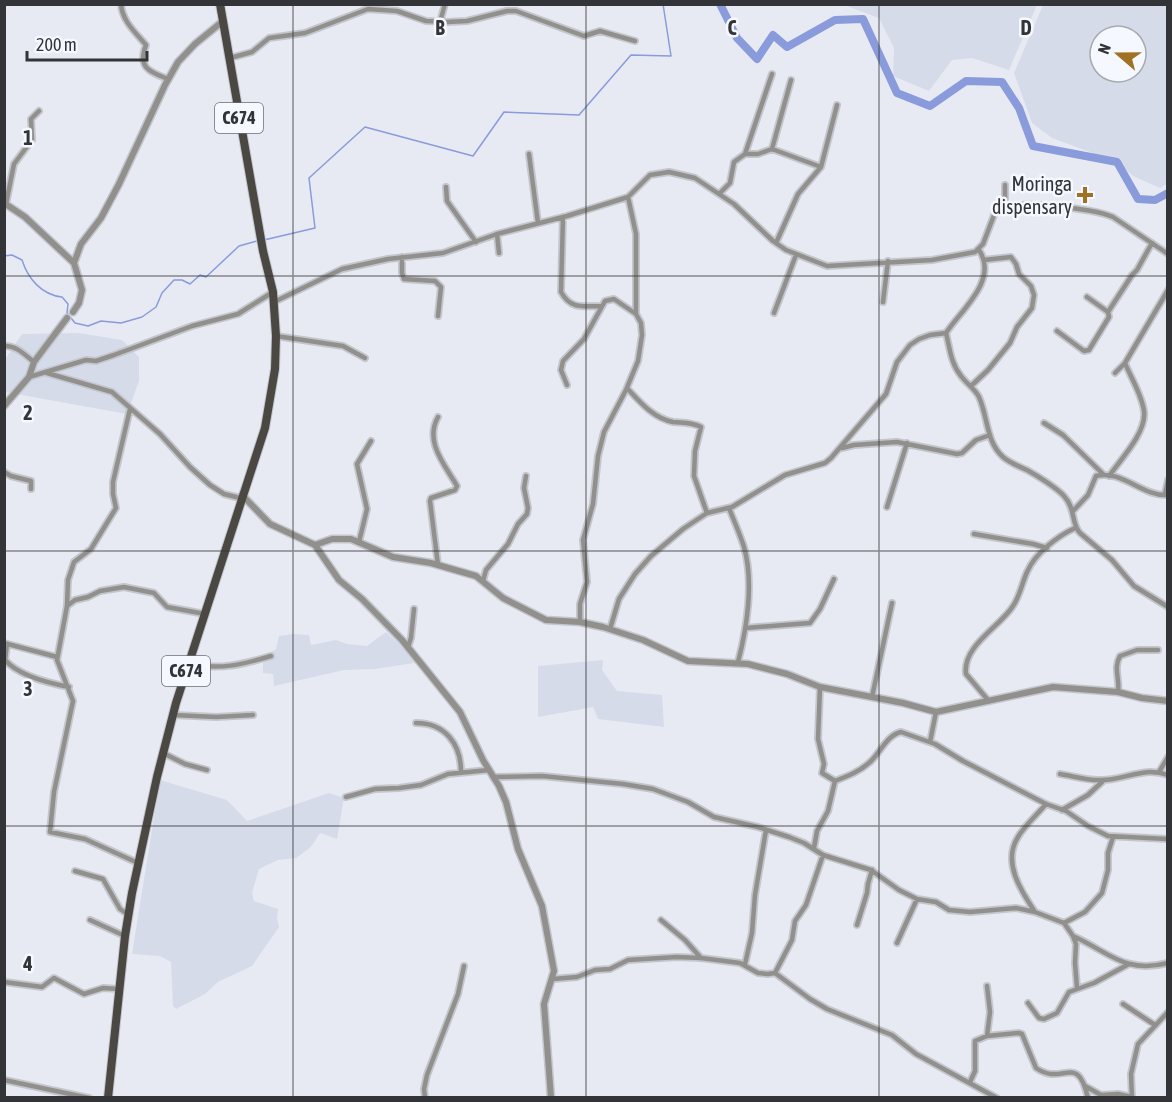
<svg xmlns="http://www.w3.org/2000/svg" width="1172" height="1102" font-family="'Asap Condensed',sans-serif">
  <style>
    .built { fill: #d6dbea; fill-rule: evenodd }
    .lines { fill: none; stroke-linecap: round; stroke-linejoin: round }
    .stream { stroke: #899bdb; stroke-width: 1.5 }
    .river { stroke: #899bdb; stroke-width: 8 }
    .minor-casing { stroke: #c4c6cd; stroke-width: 8 }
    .tertiary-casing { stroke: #c4c6cd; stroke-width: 9 }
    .primary-casing { stroke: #c4c6cd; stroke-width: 10 }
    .minor { stroke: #92908d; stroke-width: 4.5 }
    .tertiary { stroke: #92908d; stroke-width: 6 }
    .primary { stroke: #4b4742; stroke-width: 8 }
    .grid { fill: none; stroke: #333437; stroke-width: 1.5; stroke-opacity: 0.55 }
    .poi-dot { fill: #a07023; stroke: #f5f8ff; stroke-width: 2 }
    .labels { text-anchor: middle; stroke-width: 5; stroke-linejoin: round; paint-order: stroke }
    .shield { fill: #f5f8ff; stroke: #6d6f73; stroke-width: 1.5 }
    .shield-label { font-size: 18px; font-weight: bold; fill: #333437 }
    .poi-label { font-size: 20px; fill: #333437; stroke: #f5f8ff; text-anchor: end }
    .grid-label { font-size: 20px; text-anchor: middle; font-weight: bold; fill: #333437; stroke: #f5f8ff; stroke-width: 5; stroke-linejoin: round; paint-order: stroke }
  </style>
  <rect width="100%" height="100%" fill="#e8eaf3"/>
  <path class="built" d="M844,5H1037L1009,70L972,58L952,60L929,91L893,76L894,48L879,18Z
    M1043,5H1167L1168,183L1160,188L1133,176L1117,162L1052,138L1032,123L1014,73ZM1100,36H1136V72H1100Z
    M79,333L122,340L139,357V381L127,414L5,392L4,361L22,334Z
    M386,632L409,653L414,663L375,669L344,670L274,686L273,674L263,673V657L276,649L279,636L293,634L309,635L311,645L336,640L347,644L367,646Z
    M603,660L602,670L617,691L662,695L664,727L598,719L593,707L538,717V666Z
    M160,780L227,800L247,821L329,793L344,798L337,839L320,833L311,847L296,858L278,860L259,869L252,893L254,901L278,909L277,918L279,927L252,966L218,982L205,994L176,1009L173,1006L171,962L160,956L132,954Z"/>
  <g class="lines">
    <path class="stream" d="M264,240L315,228L309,178L365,127L473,156L504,112L579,115L631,55L671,56L663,4
      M4,256L12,255L22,260C28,279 42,295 62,297L68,304L67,313L75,323L88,326L101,321L121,323L142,317L156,307L162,293L174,280H182L190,284L200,275L206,277L239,246L257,241"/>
    <path class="river" d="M720,4L737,38L757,59L773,35L787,47L835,20L863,19L897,93L930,106L966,81L1002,82L1019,108L1033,146L1117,162L1138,199L1155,200L1168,193"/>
    <defs>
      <path id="minor" d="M121,4C122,21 136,33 146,45C137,68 150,72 168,79
        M440,22L445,4
        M230,58L252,52L269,38L305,33L368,9L397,11L426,21L447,22L467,21L507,11H516L584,36L600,31L635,41
        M772,149L791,80
        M529,154L538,223
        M745,154H758L772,149L821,167
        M1005,185V206
        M446,187L447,201L476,242
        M720,193L730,183L734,162L745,154L772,74
        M6,204L14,164L32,140L31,119L39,111
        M563,217L561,292C571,310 583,306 601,306
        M497,234L499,253
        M776,243L798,194L821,167L837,105
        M402,257V273L404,279L435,281L441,287L438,316
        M1087,297L1108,312
        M274,302L342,269L388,259L443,253L497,234L567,216L628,197L650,175L669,172L695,178L734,204L773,241L786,250L827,266L932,260L975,252L983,244L996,210C1014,199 1093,208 1113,217L1168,254
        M883,302L888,261
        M774,313L796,255
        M1057,331L1084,351L1089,350L1109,317L1108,312L1132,275L1137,270L1152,243
        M946,333C950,349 951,364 961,376C967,384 975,389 979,397C988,417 986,442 1003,457C1010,463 1018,466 1027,470C1036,475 1057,488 1064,496C1076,509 1071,524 1080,533L1112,560L1134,586L1168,607
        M276,336L343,346L365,358
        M4,346C16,345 25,355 34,362
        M47,373L112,392L160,434L190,467L210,485L224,494L240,498
        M1115,373L1125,363L1168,290
        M29,377L86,360L96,361L114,355L192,326L238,314L273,292
        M567,385L561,370L563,361L584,339L605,301L614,299L636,314
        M971,386L988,370L1010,343L1017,327L1032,308L1034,295L1031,286L1019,274L1016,264L1011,257L984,260
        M627,388C640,402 653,418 673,422C683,423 692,422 701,427L695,451L694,476L707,513
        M130,409L113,482V494L116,508L91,549L74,562L68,580L67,606L57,660L73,701L54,792L50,832L85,839L138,863
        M438,417C424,442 445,465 457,486L455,490L431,498L430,501L438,565
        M1044,423L1063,435L1103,474
        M842,448L854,445L897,442L957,454L962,453L976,440L990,435
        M4,472L11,476L31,481V489
        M1109,476C1121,459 1147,432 1144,411C1142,395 1131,378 1125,363
        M1165,494L1168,480
        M887,507L907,443
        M729,508C734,521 740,534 744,547C754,582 747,628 738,662
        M1073,511L1088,495L1096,476C1121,469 1143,497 1168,495
        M974,534L1033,544L1047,548
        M359,542L367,509L357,464L371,441
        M483,581L486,570L508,544L518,524L527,514L528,508L524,488L526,476
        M67,606L75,600L88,597L100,591L124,587L154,593L167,607L205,614
        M580,622V604L587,582L583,540L593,504L598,456L604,432L626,390L638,361L642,335L641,323L636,314V234L628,197
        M746,628L810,623L820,609L834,579
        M610,629L619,599L635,574L651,556L683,529L707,513L732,507L785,475L825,463L831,458L886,394L897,362L910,345L919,339L930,335L946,333C961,310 999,280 979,250
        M4,643L57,657
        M7,644L5,660C19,676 48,683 69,687
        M408,647L411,638L414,609
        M189,664C220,670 241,665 271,656
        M820,687L818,739L824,764L822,773L835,781C848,776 859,772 870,762C880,753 887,735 901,732L935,744L963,761L1046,804L1066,811L1088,826L1108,836L1168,839
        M1118,692C1120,679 1113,668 1120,656L1137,650H1158
        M872,697L892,603
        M988,700L966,674C962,646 1001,626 1013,606C1020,596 1022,583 1027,572C1035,553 1058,536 1075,528
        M173,715L216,717L253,715
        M416,723C445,723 461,744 461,772
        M930,742L936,712
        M163,753L185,764L207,770
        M1159,772L1168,757
        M1060,774C1073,776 1088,781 1102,780C1126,780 1143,766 1168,775
        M493,777L542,776L623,784L653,789L688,802L714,817L758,827L789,837L804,843L823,855L871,870L899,890L917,899L936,902L949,910L970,912L1016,908L1035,912L1064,923L1073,936L1076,944L1075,963L1077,988
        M346,797L375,789L399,788L421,785L448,774L489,770
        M1062,810L1088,795L1103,781
        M814,848L817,831L828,811L835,781
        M75,871L103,879L120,909L129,915
        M1035,912C1021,891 1002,862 1018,837C1025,825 1037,815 1046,804
        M90,920L125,936
        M661,920L685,940L701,958
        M1064,923L1085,912L1102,893L1108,870V853L1113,837
        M857,925L867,893L868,884L872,870
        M1073,936C1109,952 1124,974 1168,963
        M897,943L917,899
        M745,964L752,933L755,895L766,830
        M775,973L792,940L795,921L806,905L823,855
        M553,979L577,977L595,970L610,969L628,960L677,957L701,958L740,963L758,973L768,974L775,973L810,999L827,1009L892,1035L916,1054L997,1098
        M4,982L42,987L54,978L84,994L103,988L119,989
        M987,986L990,1012L987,1036
        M1028,1003L1039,1018L1044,1019L1057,1013L1069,992L1094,983L1129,964
        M1123,1004L1155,1025
        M4,1080L89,1098
        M970,1082L975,1071V1041L987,1036L1019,1033L1022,1034L1036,1068C1063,1087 1077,1051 1088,1098
        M1085,1086L1101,1095L1118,1094L1132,1097
        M425,1098L424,1089L427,1075L458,994L464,966
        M1132,1098L1131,1074L1138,1044L1168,1012"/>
      <path id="tertiary" d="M4,203L25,217L74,263
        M73,312L79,303L82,290L74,263L81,244L101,218L119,184L165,85L178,62L195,44L223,21
        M4,406L29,377L34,362L67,318
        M242,495L270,524L315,545L339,580L362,599L402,640L460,712L483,760L499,786L506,802L518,849L542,906L554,971L544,1004L551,1098
        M315,545L332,539H351L393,557L431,563L476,576L503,598L546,620L580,622L603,627L643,640L688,661L748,664L787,674L820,687L903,703L936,712L1053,687L1118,692L1142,698L1168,701"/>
      <path id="primary" d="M108,1098L125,936L132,893L157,777L176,703L265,428L275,369L276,336L273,292L263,251L220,4"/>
    </defs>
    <use href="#minor" class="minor-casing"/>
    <use href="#tertiary" class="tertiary-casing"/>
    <use href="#primary" class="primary-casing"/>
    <use href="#minor" class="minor"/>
    <use href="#tertiary" class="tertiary"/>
    <use href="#primary" class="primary"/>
  </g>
  <path class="grid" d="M293,4V1098M586,4V1098M879,4V1098M4,276H1168M4,551H1168M4,826H1168"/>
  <path class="poi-dot" d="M1082 186h6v6h6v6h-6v6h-6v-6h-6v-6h6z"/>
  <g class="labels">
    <g class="shield">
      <rect x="215" y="103" width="48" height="30" rx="4.5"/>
      <rect x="162" y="656" width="48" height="30" rx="4.5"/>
    </g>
    <g class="shield-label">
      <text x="239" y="124">C674</text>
      <text x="186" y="677">C674</text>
    </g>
    <g class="poi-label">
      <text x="1072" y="191">Moringa<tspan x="1072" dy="23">dispensary</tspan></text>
    </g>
  </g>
  <g class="grid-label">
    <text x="440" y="35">B</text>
    <text x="732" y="35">C</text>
    <text x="1026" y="35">D</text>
    <text x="28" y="145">1</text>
    <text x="28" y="420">2</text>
    <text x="28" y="696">3</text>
    <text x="28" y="971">4</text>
  </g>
  <rect width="1172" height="1102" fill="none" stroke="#333437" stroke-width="12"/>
  <g transform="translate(1118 54) rotate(290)"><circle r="28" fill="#f5f8ff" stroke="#a7aaaf" stroke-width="1.5"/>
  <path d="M0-4.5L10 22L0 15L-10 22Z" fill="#a07023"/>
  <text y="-9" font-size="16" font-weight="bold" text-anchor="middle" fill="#333437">N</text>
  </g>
  <path d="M27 51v9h120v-9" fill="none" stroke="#333437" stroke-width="3"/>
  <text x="36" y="51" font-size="18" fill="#333437" stroke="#f5f8ff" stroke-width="4.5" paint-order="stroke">200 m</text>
</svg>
